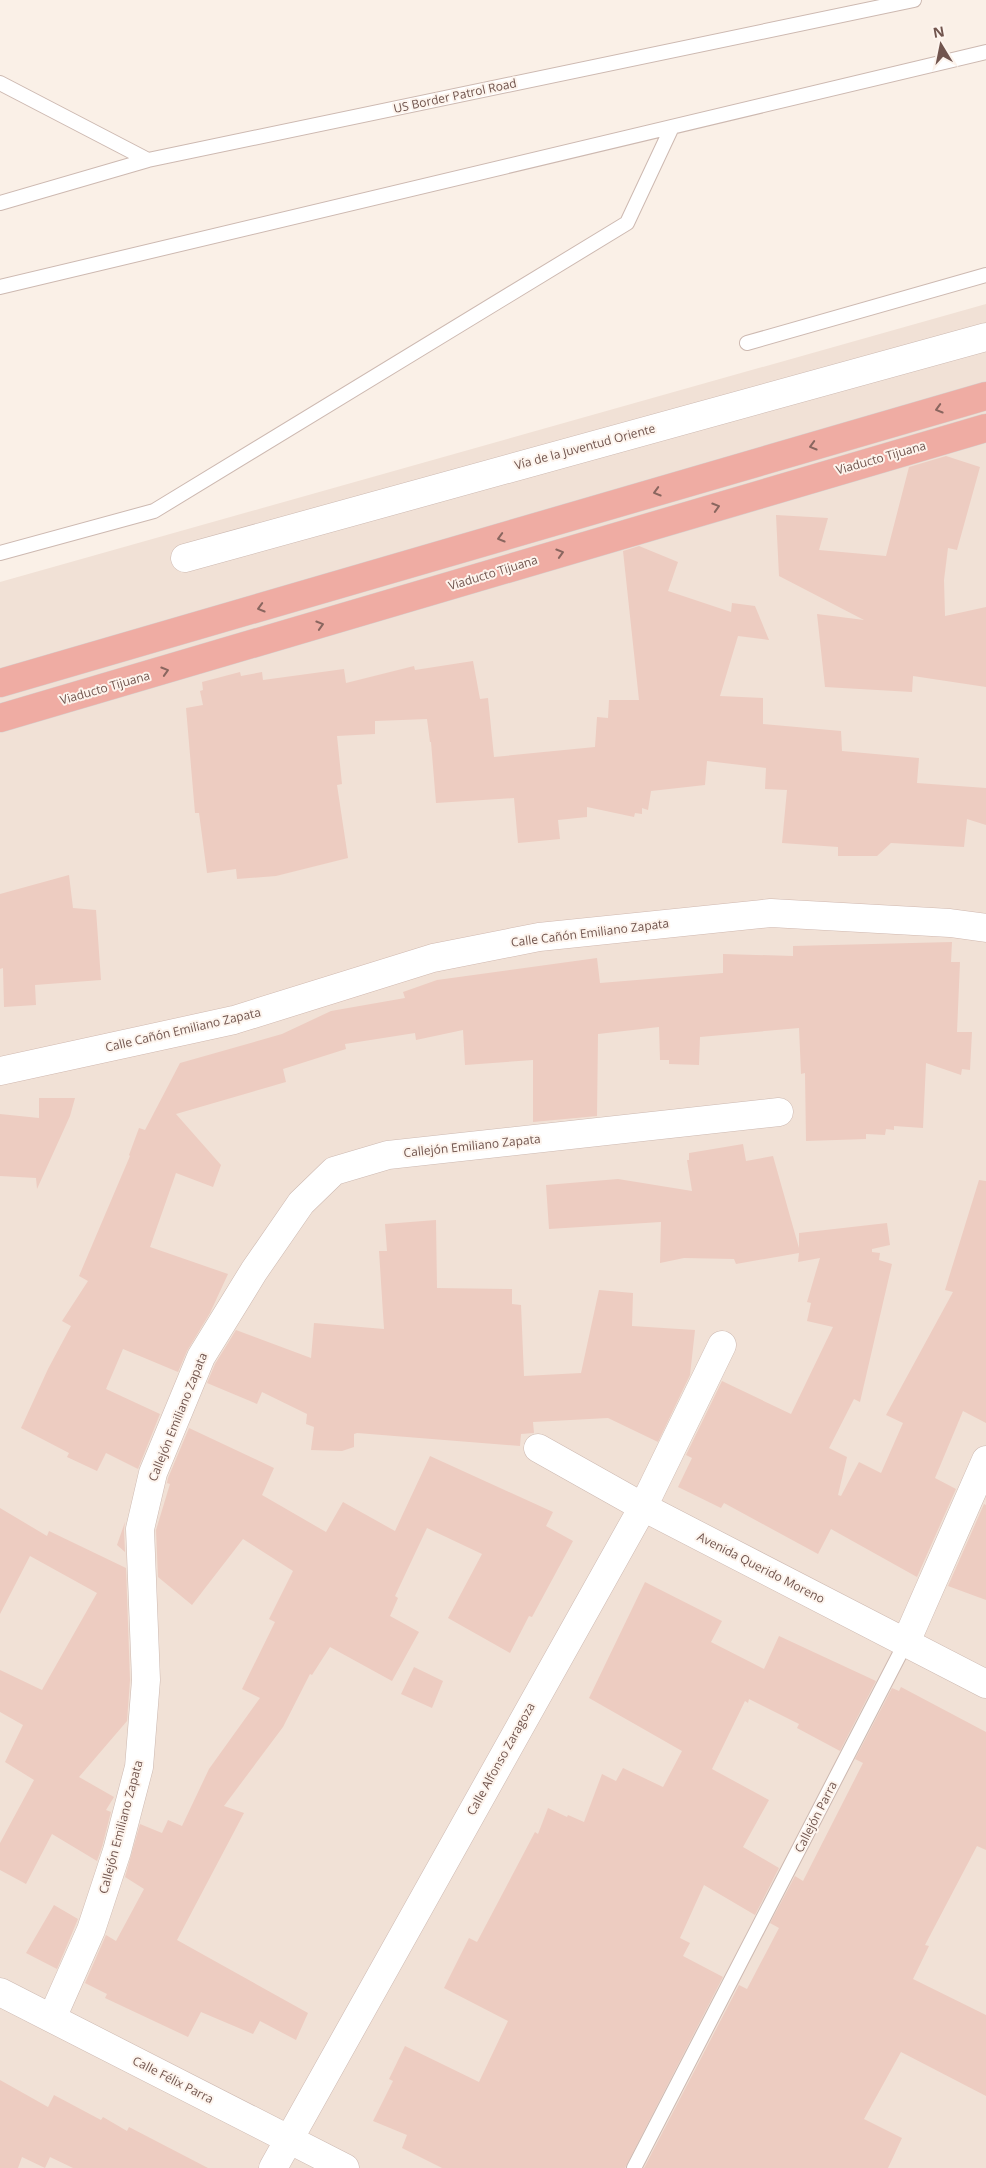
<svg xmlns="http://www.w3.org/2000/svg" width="986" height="2168" font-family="'Open Sans',sans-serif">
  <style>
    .residential { fill: #f1e1d6 }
    .building { fill: #edccc1 }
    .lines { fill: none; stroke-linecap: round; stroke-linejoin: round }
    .lane-casing { stroke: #cdb9b1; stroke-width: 16 }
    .street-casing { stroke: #cdb9b1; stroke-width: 29 }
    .secondary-casing { stroke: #d0b8af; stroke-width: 29 }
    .highway-casing { stroke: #d7cfcd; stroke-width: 29 }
    .lane { stroke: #fff; stroke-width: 14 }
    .street { stroke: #fff; stroke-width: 28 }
    .secondary { stroke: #fff; stroke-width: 28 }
    .highway { stroke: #efaca3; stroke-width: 28 }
    .oneway { stroke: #8a665f }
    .labels { text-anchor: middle; stroke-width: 4; stroke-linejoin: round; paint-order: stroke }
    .street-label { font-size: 12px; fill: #71554e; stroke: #fdf4ed }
  </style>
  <rect width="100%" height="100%" fill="#faf0e7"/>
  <path class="residential" d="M986,304V2168H0V582Z"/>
  <path class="building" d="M946,456L980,467L957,550L948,548L944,580L945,616L986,607V687L913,676L912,692L825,687L817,614L864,620L779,576L776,515L828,518L819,550L886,556L909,467Z
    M639,546L678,562L668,591L731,612L732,603L755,606L769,640L738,636L720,696L763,698V724L841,731L842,751L919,758L917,783L986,788V825L967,819L964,847L891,843L877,856H838V847L782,843L787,790L765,789L766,768L707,761L705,785L651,791L648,810L642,808V814L635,813L634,817L587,807V817L558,820L560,839L518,843L514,798L436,803L431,742H430L427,719L375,721V734L337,736L342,784L337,785L348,858L276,876L237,879L236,869L207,873L199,813H195L186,708L203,705L200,691L203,690L202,682L240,672L241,676L262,672L263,680L344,669L346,683L414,666L415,670L473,661L480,699L488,698L494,757L595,747L597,717L608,718L609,700H639L623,551Z
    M69,875L73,908L96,910L101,980L35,985L36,1005L4,1007L3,968L0,969V894Z
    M952,942L951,962H960L957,1032H972L970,1070L962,1069L961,1075L926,1063L923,1128L894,1126V1130L886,1129L885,1135L866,1134V1139L806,1141L805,1073L801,1074L799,1028L700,1037L699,1065L669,1064V1060H660L659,1027L598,1034L597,1116L533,1122V1060L465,1065L463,1030L416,1040L415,1033L345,1044L346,1049L283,1069L286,1082L176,1114L221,1165L213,1187L176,1173L150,1247L228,1274L210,1313L187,1351L178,1372L123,1349L106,1389L160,1414L138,1469L106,1453L97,1471L67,1457L69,1453L21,1428L48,1369L71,1326L62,1321L88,1281L79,1276L130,1156L129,1155L139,1128L145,1130L180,1063L282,1034L331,1011L405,998L403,992L437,980L597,958L600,983L723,973V954L793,956V946Z
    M39,1098H75L70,1116L37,1189L36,1178L0,1176V1114L39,1118Z
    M743,1144L746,1161L773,1156L799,1248V1233L887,1223L890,1245L872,1249V1252L880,1253L879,1260L892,1264L860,1402L854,1399L829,1448L847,1457L838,1495L841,1496L859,1462L881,1473L903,1423L886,1415L953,1292L945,1290L979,1180L986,1181V1423L963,1411L935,1478L956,1489L917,1577L831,1529L818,1554L724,1503L721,1508L678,1487L692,1458L686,1455L722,1381L791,1414L833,1327L807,1321L811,1303L807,1302L820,1258L798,1262L799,1253L736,1264L734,1259L684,1258L660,1263L661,1222L549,1229L546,1185L618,1179L692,1191L687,1160H689V1153Z
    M436,1220L437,1288L512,1289V1304L521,1305L524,1376L581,1373L599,1290L633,1293L632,1326L695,1330L690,1375L658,1442L608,1418L533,1422L534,1433L521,1434L520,1446L357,1433L354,1434V1447L342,1451L311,1450L314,1427L306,1424L307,1414L262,1392L257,1404L207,1383L215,1364L236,1330L311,1358L314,1323L384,1329L379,1251H387L385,1224Z
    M189,1428L274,1468L262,1495L326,1532L343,1502L395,1531L430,1456L553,1512L546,1526L573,1541L532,1617L529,1616L510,1653L448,1618L482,1554L427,1528L395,1596L398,1598L390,1616L419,1632L392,1681L330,1647L312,1675L310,1674L283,1727L224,1806L244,1813L177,1940L308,2013L296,2040L260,2021L253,2034L201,2012L188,2037L105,1998L107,1994L85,1983L106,1935L116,1941L144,1889L125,1877L140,1824L162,1833L168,1820L182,1826L209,1769L260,1698L242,1689L275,1622L269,1619L293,1571L243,1539L192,1605L158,1577L156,1530L170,1484L167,1483L168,1478Z
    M984,1504L986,1505V1600L948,1586Z
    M0,1508L47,1536L49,1531L126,1568L130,1680L127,1721L79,1777L114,1797L106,1810L111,1812L102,1847L97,1861L52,1834L26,1884L0,1870V1843L34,1780L5,1762L23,1725L0,1712V1670L42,1690L97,1593L30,1556L0,1614Z
    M125,1522L124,1530L125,1552L117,1545Z
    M645,1582L722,1621L711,1642L764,1669L779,1636L876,1681L840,1751L797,1728L799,1724L749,1699L748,1703L745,1701L712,1769L769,1800L743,1847L779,1868L755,1915L704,1885L680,1938L690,1943L683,1956L723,1977L625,2168H442L402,2148L407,2135L373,2121L393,2081L389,2079L405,2046L479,2082L508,2021L444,1988L469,1938L477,1942L535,1832L538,1834L548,1808L567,1817L568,1815L584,1822L602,1774L616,1781L623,1768L663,1787L682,1751L589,1698Z
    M414,1667L443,1681L432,1708L401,1694Z
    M901,1687L986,1732V1850L977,1846L925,1945L929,1946L913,1979L986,2015V2096L901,2052L864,2119L902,2138L888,2168H644L739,1985L747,1989L779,1928L770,1923L795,1876L803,1881L863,1763L855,1759L892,1688L899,1691Z
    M54,1905L78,1919L57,1969L26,1953Z
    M0,2080L48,2107L54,2095L101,2120L103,2117L127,2131L129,2127L208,2168H73L50,2157L45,2168L22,2157L18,2168H0Z"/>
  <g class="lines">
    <defs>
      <path id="lane" d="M0,83L148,160
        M0,203L148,160L914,0
        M0,287L986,52
        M747,343L986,275
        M0,553L154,511L627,223L672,127
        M634,2168L906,1642"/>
      <path id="street" d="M185,558L986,337
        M538,1448L643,1507L986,1684
        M906,1642L986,1460
        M0,1992L345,2168
        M52,2018L91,1930L117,1851L139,1767L146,1680L140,1529L153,1473L201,1357L254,1271L301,1203L334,1171L388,1155L779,1112
        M273,2168L643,1507L722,1345"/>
      <path id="secondary" d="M0,1071L234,1020L433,958L539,937L771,913L950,923L986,928"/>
      <path id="highway" d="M0,683L986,396
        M0,718L986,428"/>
    </defs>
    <use href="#lane" class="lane-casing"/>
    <use href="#street" class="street-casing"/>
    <use href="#secondary" class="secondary-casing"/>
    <use href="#highway" class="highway-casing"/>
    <use href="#lane" class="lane"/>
    <use href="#street" class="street"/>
    <use href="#secondary" class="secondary"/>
    <use href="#highway" class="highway"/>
  </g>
  <defs><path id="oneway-chevron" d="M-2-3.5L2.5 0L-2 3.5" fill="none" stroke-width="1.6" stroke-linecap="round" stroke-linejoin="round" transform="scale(1.25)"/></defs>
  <g class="oneway">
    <use href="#oneway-chevron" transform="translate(939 409) rotate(164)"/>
    <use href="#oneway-chevron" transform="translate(813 446) rotate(164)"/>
    <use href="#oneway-chevron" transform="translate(657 492) rotate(164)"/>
    <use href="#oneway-chevron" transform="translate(716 507) rotate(-17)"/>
    <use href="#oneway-chevron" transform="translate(501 538) rotate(164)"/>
    <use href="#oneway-chevron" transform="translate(560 553) rotate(-17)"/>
    <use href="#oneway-chevron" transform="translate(261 608) rotate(164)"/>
    <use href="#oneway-chevron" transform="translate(320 625) rotate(-17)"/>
    <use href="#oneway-chevron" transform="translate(165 671) rotate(-17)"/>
  </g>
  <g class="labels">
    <g class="street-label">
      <text transform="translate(455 96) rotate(-12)" y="4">US Border Patrol Road</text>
      <text transform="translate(585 447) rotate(-15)" y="4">Vía de la Juventud Oriente</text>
      <text transform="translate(881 458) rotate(-16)" y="4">Viaducto Tijuana</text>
      <text transform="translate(493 573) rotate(-17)" y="4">Viaducto Tijuana</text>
      <text transform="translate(105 688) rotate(-16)" y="4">Viaducto Tijuana</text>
      <text transform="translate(590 933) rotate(-7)" y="4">Calle Cañón Emiliano Zapata</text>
      <text transform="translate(183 1030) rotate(-13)" y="4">Calle Cañón Emiliano Zapata</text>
      <text transform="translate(472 1146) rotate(-6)" y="4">Callejón Emiliano Zapata</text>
      <text transform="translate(178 1417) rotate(-68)" y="4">Callejón Emiliano Zapata</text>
      <text transform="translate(761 1568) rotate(27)" y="4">Avenida Querido Moreno</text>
      <text transform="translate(501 1759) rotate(-61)" y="4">Calle Alfonso Zaragoza</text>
      <text transform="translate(816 1817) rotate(-63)" y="4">Callejón Parra</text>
      <text transform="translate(121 1827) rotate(-75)" y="4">Callejón Emiliano Zapata</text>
      <text transform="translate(173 2080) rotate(27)" y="4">Calle Félix Parra</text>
    </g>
  </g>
  <g transform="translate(941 45) rotate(350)" stroke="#fdf4ed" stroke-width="4" paint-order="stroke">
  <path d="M0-4L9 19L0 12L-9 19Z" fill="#71554e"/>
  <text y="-8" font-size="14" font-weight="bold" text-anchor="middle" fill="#71554e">N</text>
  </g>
</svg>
